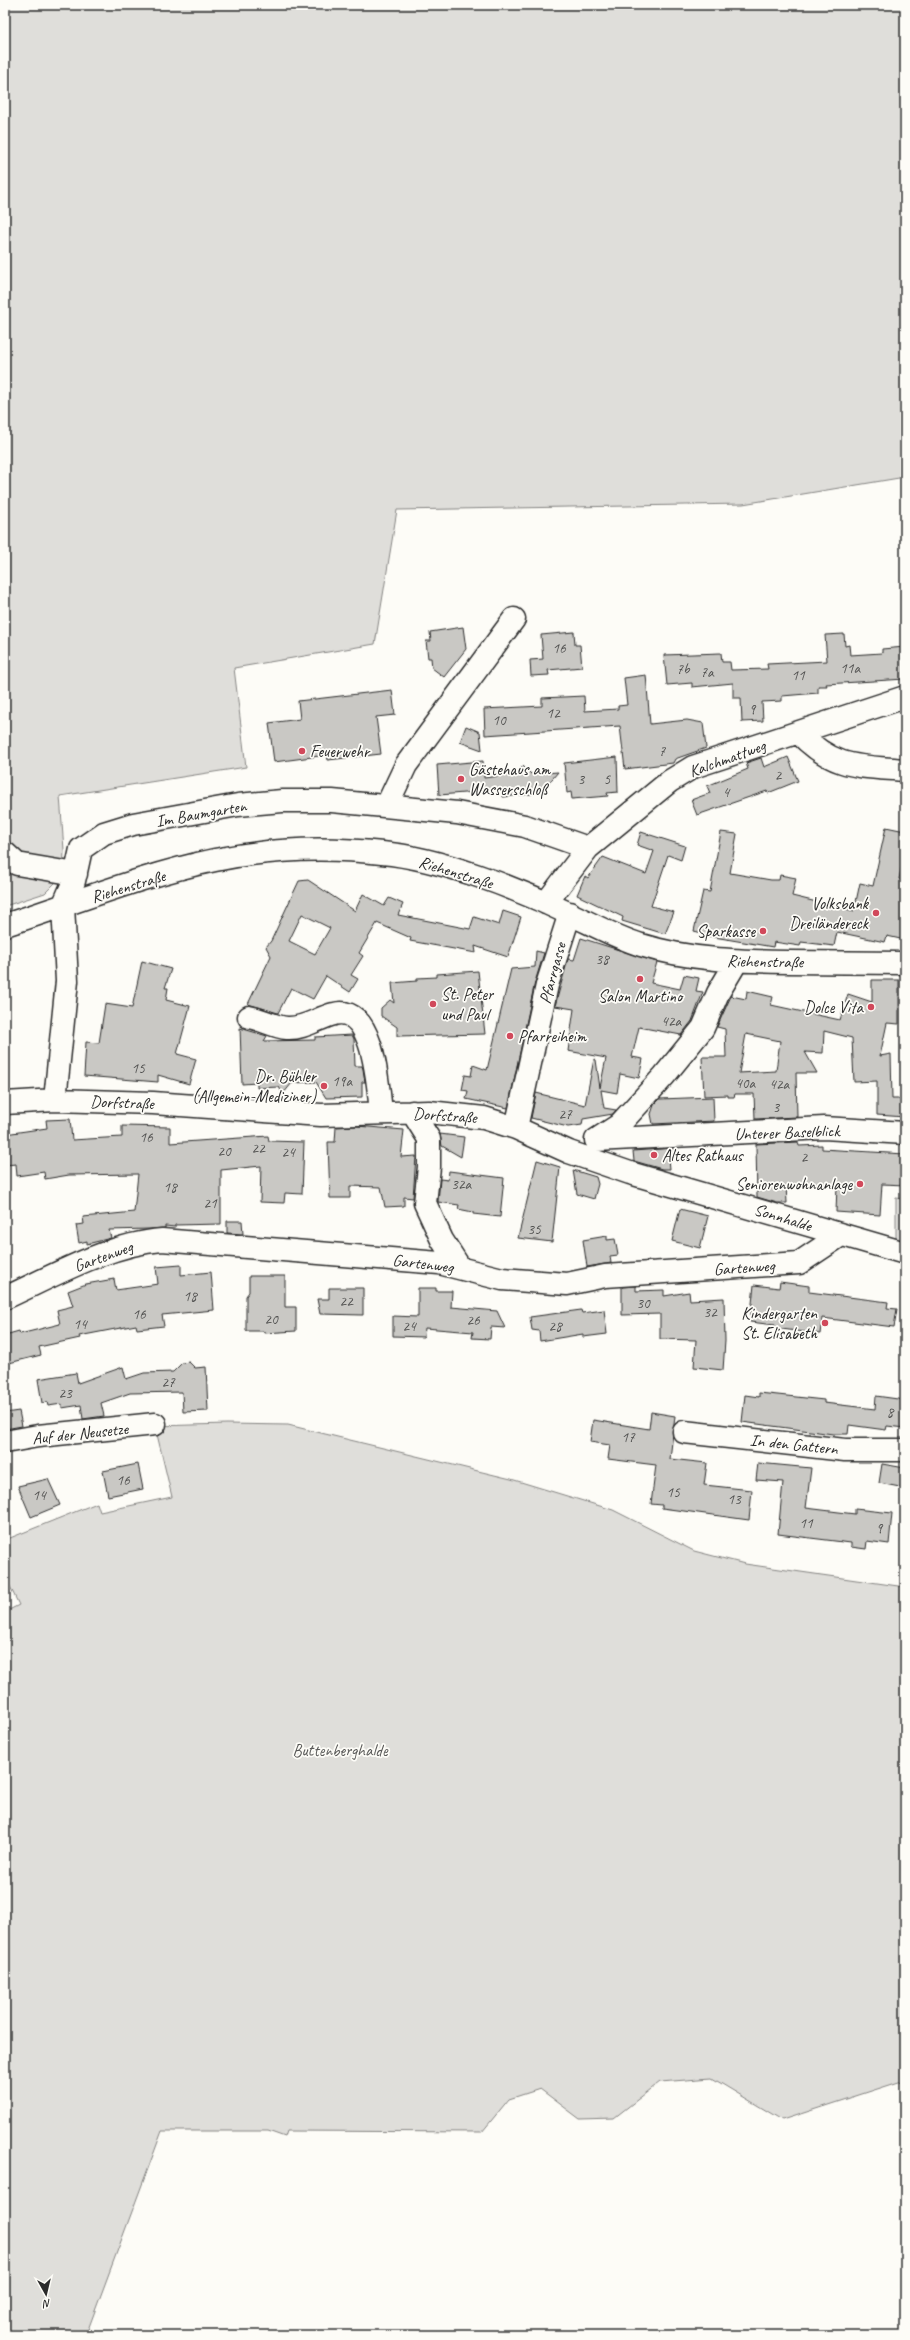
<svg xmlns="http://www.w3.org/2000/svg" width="910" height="2340" font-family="Caveat,sans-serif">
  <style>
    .green { fill: #dfdeda; stroke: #858482 }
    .building { fill: #c9c8c4; stroke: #2b2b2b; fill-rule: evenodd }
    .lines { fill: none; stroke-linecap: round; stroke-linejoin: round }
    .minor-casing { stroke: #2b2b2b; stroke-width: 25 }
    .minor { stroke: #fdfcf7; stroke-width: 22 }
    .poi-dot { fill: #d1495b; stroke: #fdfcf7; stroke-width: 1.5 }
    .labels { text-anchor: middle; stroke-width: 3.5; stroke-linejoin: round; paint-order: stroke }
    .number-label { font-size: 15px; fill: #525251 }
    .poi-label { font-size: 17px; fill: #2b2b2b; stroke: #fdfcf7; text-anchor: end }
    .street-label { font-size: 17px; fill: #2b2b2b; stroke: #fdfcf7 }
    .park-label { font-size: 17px; fill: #585857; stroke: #fdfcf7 }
  </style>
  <rect width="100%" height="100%" fill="#fdfcf7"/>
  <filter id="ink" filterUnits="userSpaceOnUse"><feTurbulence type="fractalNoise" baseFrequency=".025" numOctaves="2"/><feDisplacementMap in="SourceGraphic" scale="8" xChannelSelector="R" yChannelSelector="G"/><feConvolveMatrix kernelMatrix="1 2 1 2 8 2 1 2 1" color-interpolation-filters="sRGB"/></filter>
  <g filter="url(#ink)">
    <path class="green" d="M5,5H905V477L743,504L397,510L375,644L234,668L246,767L60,796L64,850L63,875L45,893L5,906Z
      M896,1198L905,1199V1245L896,1243Z
      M227,1424L288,1425L511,1479L613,1510L694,1551L745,1564L905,1587V2080L782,2120L712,2078L660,2082L614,2118L580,2119L540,2089L509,2099L482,2132L287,2131L285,2137L268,2131H162L86,2335H5V1612L19,1605L5,1576V1540L97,1503L100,1512L172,1497L155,1426Z"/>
    <path class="building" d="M463,627L466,649L444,677L432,668L431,658H428L426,641H431L430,632Z
      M574,632L575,645H580L582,667L548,670L549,675L531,676L530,660L543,659L541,635Z
      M844,634L845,646L849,645L850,655L882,653V649L905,647V679L826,684L827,686H818V693L782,696V701L762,702L763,721L742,722L741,698H733V683L692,687V683L667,685L664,655L721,653L722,662H730L731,670L768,669L767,664L827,661L825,635Z
      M646,675L650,724L687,720L703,723L706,748L675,759L673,763L625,769L620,726L485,735L484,709L542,706V698L584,696L585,711L618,709V706L627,705L624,678Z
      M392,690L395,715L376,717L381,754L328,760L327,755L274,762L269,723L300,719L298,701Z
      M466,726L480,732L482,750L460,742Z
      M617,757L618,792L607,793L608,796L572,799L571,792L567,793L564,763Z
      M788,757L798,781L768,793L767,791L697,815L691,800L710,793L707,786L748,769L746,763L761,758L764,767Z
      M483,761L484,778L515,774L523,766L531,774L558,772L542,791L532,792V794L503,797L502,790L439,795L437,765Z
      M886,827L905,831V851L899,879L905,880V940L887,936L885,942L837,932L834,946L801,942L800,946L774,942L773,947L702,935V933L694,931L703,891L710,892L721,832L737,834L730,873L771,880H779L780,875L796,878L792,896L854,911L860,883L873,886Z
      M641,832L685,846L681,860L668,855L651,906L674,912L665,934L622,921L623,917L577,895L585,876L588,878L603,857L646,874L654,851L637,845Z
      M308,880L355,911L363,894L384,906L389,898L403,904L398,915L470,929L474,917L499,925L503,911L521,917L508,957L475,946L476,953L410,941L411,938L377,923L359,953L363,956L351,975L358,979L350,992L326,976L313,999L291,988L278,1013L248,1004L271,956L266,947L271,941L299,881ZM302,914L330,928L315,954L289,941Z
      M581,938L657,962L651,983L680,989L684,975L699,978L696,991L703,992L692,1021L681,1035L639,1027L632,1057L643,1059L639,1078L620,1074L617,1093L601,1090L604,1108L616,1110L613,1114L583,1119L582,1125L568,1127L531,1118L536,1093L585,1105L594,1059L596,1060L600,1088L606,1058L568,1051L574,1009L555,1006L568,959L574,960Z
      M536,951L544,953L535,982L508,1108L466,1099L468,1091L462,1090L465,1075L471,1076L473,1065L487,1070L511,969L535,967Z
      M142,961L171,969L165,988H168L166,1000L190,1006L177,1054L196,1059L189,1084L158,1075V1082L84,1076L86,1042L99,1043L105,1004L132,1008Z
      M478,971L485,1034L397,1036V1027L381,1016V1008L390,1000L394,1003L392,983L417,981V978L437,977V974Z
      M872,980H899V1024L887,1023L880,1056L891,1054L892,1099H905V1117L877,1115V1081L854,1082L852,1038L824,1031L823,1053L805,1052L817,1073H796L797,1117L755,1119L754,1094H735L734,1097H728V1095L704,1096L702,1057H726L725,1029L717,1027L731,996L746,999L747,991L773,997L771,1005L840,1020L848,994L872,1002ZM746,1034L780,1041L776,1071L739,1073Z
      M240,1028L267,1036L264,1041L315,1040V1037L352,1035L354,1039L355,1066H362L363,1069L365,1082H362V1097L326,1098L316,1082L292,1083L283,1094L279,1087L257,1088V1083L242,1084Z
      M713,1097L714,1121L653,1124L651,1114L654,1105L660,1099Z
      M70,1119L72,1140L122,1137V1126L170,1127V1143L268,1136L269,1141L304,1142L302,1194L285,1193L284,1203L260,1202L261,1166L221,1170V1224L175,1225V1227L165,1226V1228L149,1229L109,1230L111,1238L87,1244V1241L79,1243L76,1225L84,1224L83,1217L134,1212L138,1174L69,1175L45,1179L44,1172L17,1176L16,1164L5,1165V1134L47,1128L46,1120Z
      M357,1126L404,1130L401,1157L416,1156L413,1198L404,1197V1206L385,1207L381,1187L350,1186V1198H330L328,1142H335L336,1127Z
      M440,1134L464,1137L461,1157L442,1146Z
      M798,1142L799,1146L822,1145V1149L905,1154V1185L882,1184L880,1215L836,1212L837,1185H786L787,1203H777L757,1197L756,1144Z
      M674,1148V1158H669L670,1169H662L634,1161L633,1151Z
      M537,1160L560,1167L552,1242L518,1238Z
      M573,1170L596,1177L598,1184L594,1199L577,1194Z
      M449,1171L504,1178L500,1217L473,1214V1212L458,1209L459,1205L438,1202L440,1179L448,1180Z
      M680,1209L708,1216L700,1248L672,1241Z
      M227,1221H242L243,1234L227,1233Z
      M607,1236V1240L615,1239L618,1255L610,1256L611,1263L587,1267L583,1240Z
      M181,1265V1275L211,1272L214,1310L162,1315L164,1326L137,1329L136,1325L79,1336L80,1338L39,1347L41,1355L5,1364V1335L19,1331L20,1334L60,1324L57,1310L73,1306L68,1291L86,1284L114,1279L116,1290L158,1284L156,1267Z
      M249,1276H285V1307H296V1331L264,1333L263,1331H246V1296L249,1292Z
      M780,1282L809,1286V1292L888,1302L887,1308L897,1309L894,1327L822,1318L820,1334L774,1328L775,1325L750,1322L754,1285L779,1288Z
      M636,1286V1291L664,1290V1296L689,1292L690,1300L724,1298L725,1341L723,1370L694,1367L696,1340L660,1339V1314L622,1315V1287Z
      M329,1288H363V1315L320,1314L317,1299H329Z
      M418,1288H436V1291H452L451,1307L497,1311L505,1328L491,1327L490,1339L472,1338L473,1332L425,1328L424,1337L393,1336V1316L418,1317Z
      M581,1310L582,1313L604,1310L607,1334L583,1337V1334L540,1341L539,1331L532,1330L530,1317Z
      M189,1362L195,1368L206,1367L208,1411L183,1412L182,1392L130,1393L101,1403L104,1416L83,1419L81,1405L62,1408V1404L48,1406L47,1402L42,1403L38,1379L76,1373L78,1383L123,1367L126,1379L144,1373L173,1372L182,1363Z
      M759,1393L824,1400V1403L875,1409L876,1396L905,1400V1428L887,1426L886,1430L849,1425L848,1434H833L742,1422L745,1395L759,1397Z
      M19,1411L22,1426L5,1429V1413Z
      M651,1412L675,1416L670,1459L707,1463L704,1485L752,1490L749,1520L662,1508V1505L651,1504L656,1465L608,1459L610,1445L590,1442L593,1420L649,1429Z
      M758,1463L811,1468L806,1508L855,1514V1509L892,1513L889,1544L867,1541L866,1549L851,1547V1543L778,1534L783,1482L756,1480Z
      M138,1464L143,1489L108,1496L103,1471Z
      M882,1464L905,1468V1488L879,1483Z
      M48,1479L60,1505L31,1517L18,1486Z"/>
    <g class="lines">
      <defs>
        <path id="minor" d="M799,733C834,769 858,766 905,770
          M387,805L406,765L514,619
          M5,853L17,864L76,874
          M546,903L588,848L670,781L693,767L905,697
          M5,925C74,903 143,875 215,860C269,849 327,847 382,853C439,858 516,888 568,913C592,924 615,937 641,945C689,960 738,961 788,962C827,962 866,963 905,963
          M249,1017C262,1019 274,1027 287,1028C304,1029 318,1018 334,1014C374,1003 378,1087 381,1112
          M55,1100L67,981L63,906L74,881L81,849L104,833L133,824L238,805L282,801H332L457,813L525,826L588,848
          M5,1103L55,1100L153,1103L321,1115L429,1112L484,1118L516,1128L569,1152L630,1173L905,1253
          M412,1112L429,1139V1167L425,1203L442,1240L460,1268
          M516,1128L547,985L570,913
          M596,1140L824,1128L905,1133
          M596,1140L619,1125L664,1076L703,1028L718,993L737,961
          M5,1298C53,1276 109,1244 162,1240L439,1263L502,1279L567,1284L605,1276L799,1263L841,1235
          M684,1432L845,1450H905
          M5,1442L38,1436L155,1424"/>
      </defs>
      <use href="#minor" class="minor-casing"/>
      <use href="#minor" class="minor"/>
    </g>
  </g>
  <g class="poi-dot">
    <circle cx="302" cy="751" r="4"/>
    <circle cx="461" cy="779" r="4"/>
    <circle cx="876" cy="913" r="4"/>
    <circle cx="763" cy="931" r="4"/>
    <circle cx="640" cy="979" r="4"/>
    <circle cx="433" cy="1004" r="4"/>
    <circle cx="871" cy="1007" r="4"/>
    <circle cx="510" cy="1036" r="4"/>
    <circle cx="324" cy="1086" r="4"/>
    <circle cx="654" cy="1155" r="4"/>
    <circle cx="860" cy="1184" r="4"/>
    <circle cx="825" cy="1323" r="4"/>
  </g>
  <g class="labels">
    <g class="number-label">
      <text x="559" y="653">16</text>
      <text x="850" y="673">11a</text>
      <text x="683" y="674">7b</text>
      <text x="707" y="677">7a</text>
      <text x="798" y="680">11</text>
      <text x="752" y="714">9</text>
      <text x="553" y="718">12</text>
      <text x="499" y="725">10</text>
      <text x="662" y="756">7</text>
      <text x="778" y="780">2</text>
      <text x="581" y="784">3</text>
      <text x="607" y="784">5</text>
      <text x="726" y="797">4</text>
      <text x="602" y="964">38</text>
      <text x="671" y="1026">42a</text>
      <text x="138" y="1073">15</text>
      <text x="342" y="1086">19a</text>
      <text x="745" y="1088">40a</text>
      <text x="779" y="1089">42a</text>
      <text x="776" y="1112">3</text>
      <text x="565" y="1119">27</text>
      <text x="146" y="1142">16</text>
      <text x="258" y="1153">22</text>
      <text x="224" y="1156">20</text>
      <text x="288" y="1157">24</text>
      <text x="804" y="1162">2</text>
      <text x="461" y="1189">32a</text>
      <text x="170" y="1192">18</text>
      <text x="210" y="1208">21</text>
      <text x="534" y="1234">35</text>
      <text x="190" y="1301">18</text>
      <text x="346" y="1306">22</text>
      <text x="643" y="1308">30</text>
      <text x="710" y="1317">32</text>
      <text x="139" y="1319">16</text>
      <text x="271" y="1324">20</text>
      <text x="473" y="1325">26</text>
      <text x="80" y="1329">14</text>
      <text x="409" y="1331">24</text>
      <text x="555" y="1331">28</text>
      <text x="168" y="1387">27</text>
      <text x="65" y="1398">23</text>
      <text x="890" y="1417">8</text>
      <text x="628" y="1442">17</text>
      <text x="123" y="1485">16</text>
      <text x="673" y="1497">15</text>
      <text x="39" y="1500">14</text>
      <text x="734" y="1504">13</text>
      <text x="806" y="1528">11</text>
      <text x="879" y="1533">9</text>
    </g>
    <g class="poi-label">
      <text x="310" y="757" text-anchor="start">Feuerwehr</text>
      <text x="469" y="775" text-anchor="start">Gästehaus am<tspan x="469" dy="20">Wasserschloß</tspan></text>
      <text x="868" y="909">Volksbank<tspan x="868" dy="20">Dreiländereck</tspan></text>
      <text x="755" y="937">Sparkasse</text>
      <text x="441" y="1000" text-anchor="start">St. Peter<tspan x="441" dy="20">und Paul</tspan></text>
      <text x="640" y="1002" text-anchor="middle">Salon Martino</text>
      <text x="863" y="1013">Dolce Vita</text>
      <text x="518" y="1042" text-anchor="start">Pfarreiheim</text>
      <text x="316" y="1082">Dr. Bühler<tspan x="316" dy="20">(Allgemein-Mediziner)</tspan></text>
      <text x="662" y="1161" text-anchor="start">Altes Rathaus</text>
      <text x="852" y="1190">Seniorenwohnanlage</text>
      <text x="817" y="1319">Kindergarten<tspan x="817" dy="20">St. Elisabeth</tspan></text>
    </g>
    <g class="street-label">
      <text transform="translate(727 758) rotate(-20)" y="6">Kalchmattweg</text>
      <text transform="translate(201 813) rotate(-10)" y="6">Im Baumgarten</text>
      <text transform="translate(456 872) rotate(17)" y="6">Riehenstraße</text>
      <text transform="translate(128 886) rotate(-17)" y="6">Riehenstraße</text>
      <text transform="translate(765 961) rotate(1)" y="6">Riehenstraße</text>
      <text transform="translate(552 973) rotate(-75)" y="6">Pfarrgasse</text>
      <text transform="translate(122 1102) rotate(2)" y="6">Dorfstraße</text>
      <text transform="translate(445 1115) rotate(4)" y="6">Dorfstraße</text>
      <text transform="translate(787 1132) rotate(-2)" y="6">Unterer Baselblick</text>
      <text transform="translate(783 1217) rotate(17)" y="6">Sonnhalde</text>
      <text transform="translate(103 1256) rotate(-20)" y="6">Gartenweg</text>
      <text transform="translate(423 1263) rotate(7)" y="6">Gartenweg</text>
      <text transform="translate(744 1267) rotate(-4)" y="6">Gartenweg</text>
      <text transform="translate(80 1433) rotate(-6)" y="6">Auf der Neusetze</text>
      <text transform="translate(794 1444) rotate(6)" y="6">In den Gattern</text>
    </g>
    <g class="park-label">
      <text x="340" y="1756">Buttenberghalde</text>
    </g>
  </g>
  <rect width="910" height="2340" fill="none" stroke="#fdfcf7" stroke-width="20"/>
  <rect x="10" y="10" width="890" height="2320" fill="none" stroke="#2b2b2b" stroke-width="1.5" filter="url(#ink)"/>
  <g transform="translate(46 2294) rotate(172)" stroke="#fdfcf7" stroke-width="3" paint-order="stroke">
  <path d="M0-3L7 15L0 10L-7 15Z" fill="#2b2b2b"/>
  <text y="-6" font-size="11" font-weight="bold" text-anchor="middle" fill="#2b2b2b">N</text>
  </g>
</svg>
